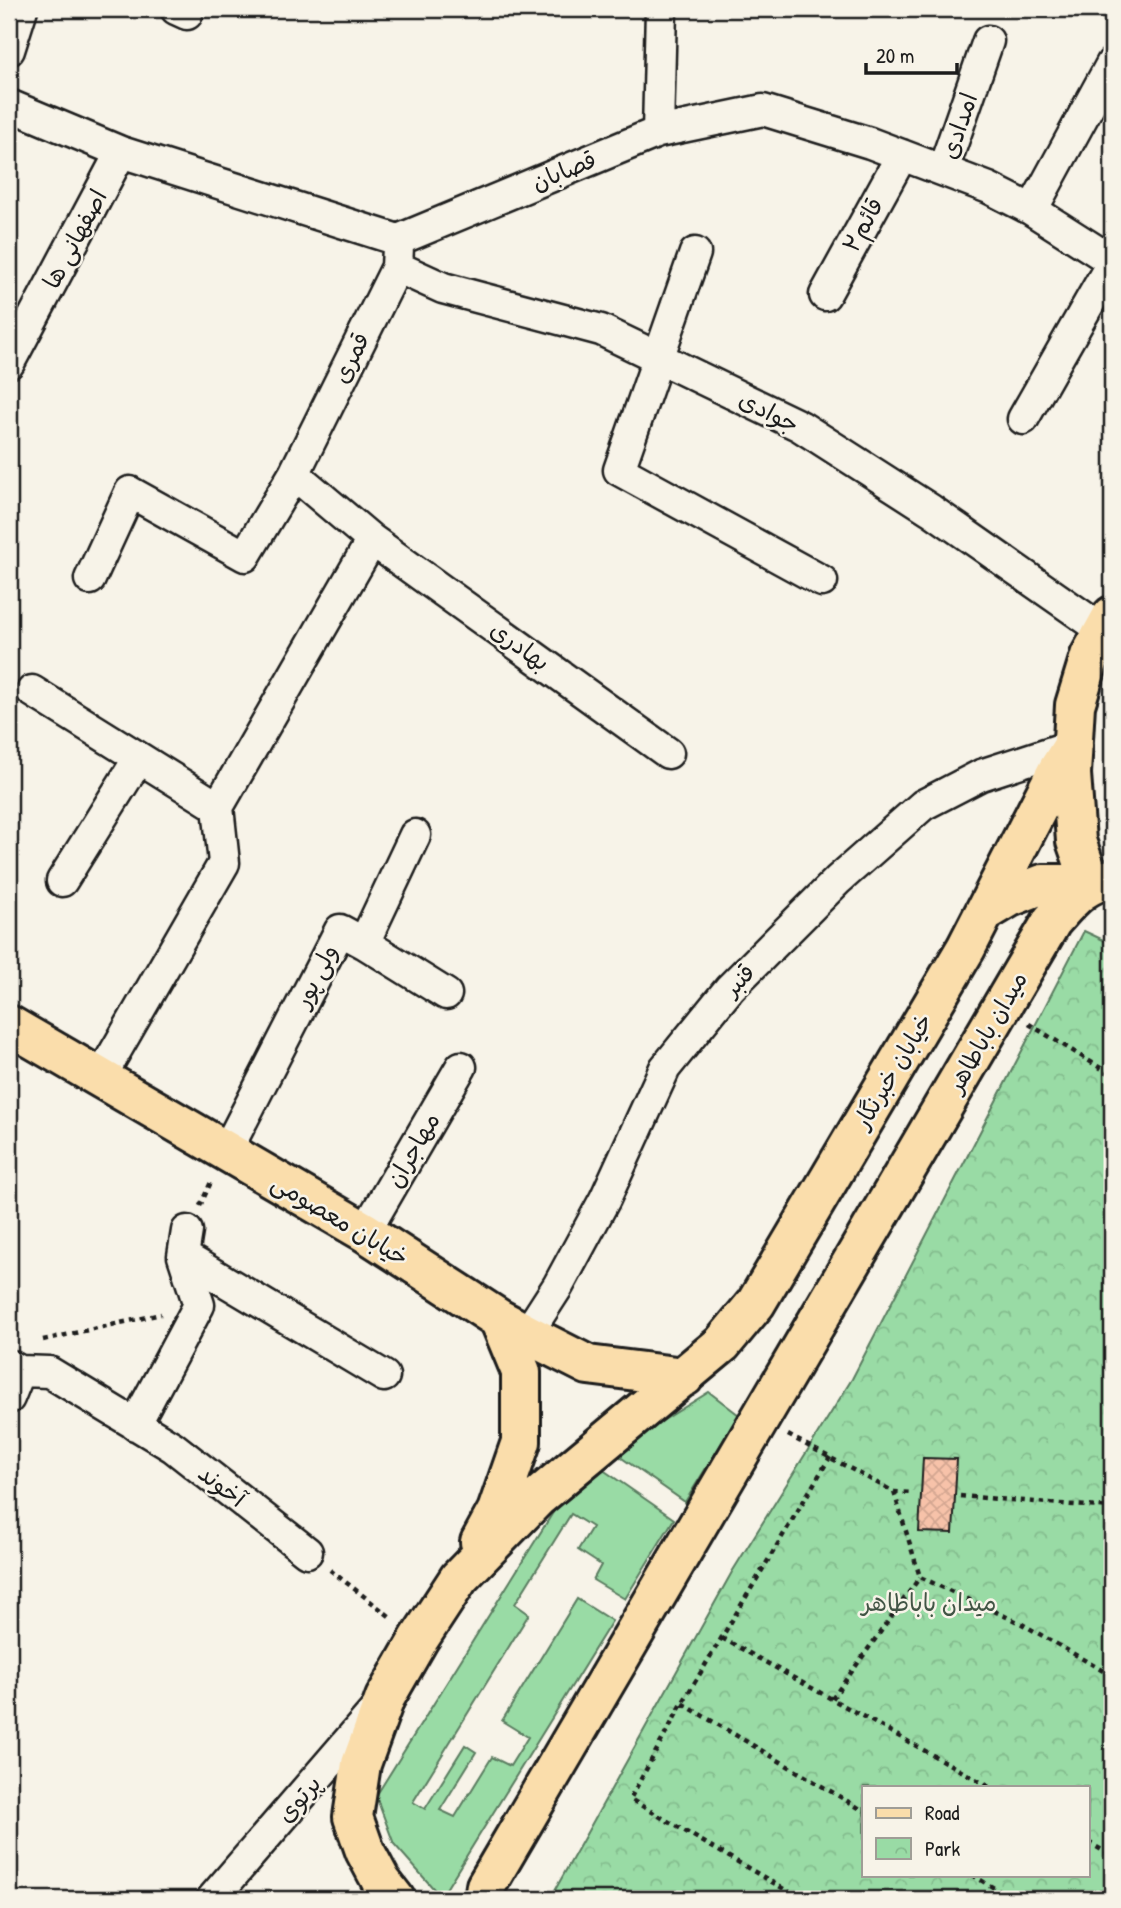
<svg xmlns="http://www.w3.org/2000/svg" width="1121" height="1908" font-family="'Patrick Hand','Playpen Sans Arabic',sans-serif">
  <style>
    .grass { fill: #99dba5; stroke: #5a7c60; stroke-width: 2 }
    .park { fill: url(#park-crowns); stroke: #5a7c60; stroke-width: 2; fill-rule: evenodd }
    .building { fill: url(#building-cross-hatch); stroke: #1c1c1c; stroke-width: 2 }
    .lines { fill: none; stroke-linecap: round; stroke-linejoin: round }
    .minor-casing { stroke: #1c1c1c; stroke-width: 35 }
    .major-casing { stroke: #1c1c1c; stroke-width: 44 }
    .path { stroke: #1c1c1c; stroke-width: 4.5; stroke-dasharray: 5 5; stroke-linecap: butt }
    .minor { stroke: #f7f3e8; stroke-width: 30 }
    .major { stroke: #faddab; stroke-width: 38 }
    .labels { text-anchor: middle; stroke-width: 5; stroke-linejoin: round; paint-order: stroke }
    .street-label { font-size: 24px; fill: #1c1c1c; stroke: #f7f3e8 }
    .park-label { font-size: 24px; fill: #425545; stroke: #f7f3e8 }
  </style>
  <defs>
    <pattern id="park-crowns" width="20" height="18" patternUnits="userSpaceOnUse" patternTransform="scale(1.75)"><rect width="20" height="18" fill="#99dba5"/><path d="M2 6a3 3 0 1 1 6 0M12 15a3 3 0 1 1 6 0" fill="none" stroke="#83bb8d"/></pattern>
    <pattern id="building-cross-hatch" width="8" height="8" patternUnits="userSpaceOnUse" patternTransform="scale(1.75)"><rect width="8" height="8" fill="#f7c2a9"/><path d="M0 0l8 8M0 8l8-8" fill="none" stroke="#d3a691"/></pattern>
  </defs>
  <rect width="100%" height="100%" fill="#f7f3e8"/>
  <filter id="ink" filterUnits="userSpaceOnUse"><feTurbulence type="fractalNoise" baseFrequency=".0143" numOctaves="2"/><feDisplacementMap in="SourceGraphic" scale="14" xChannelSelector="R" yChannelSelector="G"/><feConvolveMatrix kernelMatrix="1 2 1 2 8 2 1 2 1" color-interpolation-filters="sRGB"/></filter>
  <g filter="url(#ink)">
    <path class="grass" d="M709,1392L739,1415L685,1502L616,1454L599,1467L674,1519L625,1599L593,1580L601,1565L578,1550L592,1527L571,1514L515,1604L529,1614L413,1802L425,1809L465,1745L476,1752L440,1810L455,1817L492,1757L510,1766L528,1737L502,1721L577,1599L612,1621L441,1897L394,1844L376,1796L577,1474Z"/>
    <path class="park" d="M1084,931L1112,944V1899H550L732,1572L852,1379ZM864,1787H1088V1875H864Z"/>
    <path class="building" d="M923,1458L957,1459L953,1533L919,1532Z"/>
    <g class="lines">
      <defs>
        <path id="minor" d="M176,9L187,14
          M9,50L22,9
          M9,105L121,152L398,240L658,132L763,110L870,143L989,188L1032,210L1112,261
          M658,132L661,9
          M943,170L988,41
          M1032,210L1112,63
          M695,253L619,470L822,581
          M397,267L443,288L601,330L800,426L931,510L1104,631
          M825,295L902,155
          M9,363L121,152
          M1023,419L1112,263
          M294,474L372,540L668,753
          M90,579L130,492L245,556L294,474L397,267L398,247
          M32,691L218,807
          M218,807L372,540
          M62,881L139,758
          M364,943L446,994
          M100,1078L224,863L218,807
          M226,1152L340,930L364,943L415,835
          M365,1232L461,1067
          M183,1256L384,1376
          M527,1334L558,1286L605,1199L665,1068L730,988L838,880L923,805L981,775L1073,745
          M9,1365L20,1371L49,1372L173,1447L307,1552
          M9,1398L20,1371
          M135,1425L199,1305L183,1256L187,1231
          M212,1899L376,1709"/>
        <path id="major" d="M985,912L1010,897L1043,884H1091L1076,841L1071,774L1075,705L1090,656L1112,616
          M9,1025L365,1232L499,1319L527,1334L588,1365L684,1377
          M480,1542L497,1511L521,1442V1372L499,1319
          M395,1899L381,1881L365,1851L353,1817L361,1764L385,1698L419,1639L459,1578L537,1498L722,1344L756,1303L966,948L1058,769L1073,745
          M484,1899L486,1886L1052,921C1070,901 1084,882 1112,879"/>
      </defs>
      <use href="#minor" class="minor-casing"/>
      <use href="#major" class="major-casing"/>
      <path class="path" d="M1029,1024L1112,1075
        M200,1206L211,1182
        M43,1340L161,1314
        M788,1435L894,1492L913,1493
        M894,1492L920,1577L1022,1624L1112,1676
        M960,1496L1112,1508
        M330,1570L392,1618
        M722,1638L990,1787
        M832,1699L920,1577
        M683,1704L864,1811
        M1088,1842L1112,1856
        M972,1875L1013,1899
        M801,1899L630,1799L683,1702L830,1457"/>
      <use href="#minor" class="minor"/>
      <use href="#major" class="major"/>
    </g>
  </g>
  <g class="labels">
    <g class="street-label">
      <text transform="translate(959 126) rotate(-71)" y="8">امدادی</text>
      <text transform="translate(564 171) rotate(-22)" y="8">قصابان</text>
      <text transform="translate(863 225) rotate(-61)" y="8">قائم۲</text>
      <text transform="translate(75 239) rotate(-62)" y="8">اصفهانی ها</text>
      <text transform="translate(351 358) rotate(-64)" y="8">قمری</text>
      <text transform="translate(769 412) rotate(27)" y="8">جوادی</text>
      <text transform="translate(520 646) rotate(36)" y="8">بهادری</text>
      <text transform="translate(316 976) rotate(-63)" y="8">ولی پور</text>
      <text transform="translate(739 980) rotate(-47)" y="8">قنبر</text>
      <text transform="translate(987 1032) rotate(-60)" y="8">میدان باباطاهر</text>
      <text transform="translate(893 1071) rotate(-59)" y="8">خیابان خبرنگار</text>
      <text transform="translate(413 1150) rotate(-60)" y="8">مهاجران</text>
      <text transform="translate(340 1220) rotate(31)" y="8">خیابان معصومی</text>
      <text transform="translate(222 1486) rotate(38)" y="8">آخوند</text>
      <text transform="translate(299 1799) rotate(-49)" y="8">پرتوی</text>
    </g>
    <g class="park-label">
      <text x="929" y="1611">میدان باباطاهر</text>
    </g>
  </g>
  <rect width="1121" height="1908" fill="none" stroke="#f7f3e8" stroke-width="35"/>
  <rect x="18" y="18" width="1086" height="1873" fill="none" stroke="#1c1c1c" stroke-width="2.5" filter="url(#ink)"/>
  <rect x="862" y="1786" width="228" height="91" fill="#f7f3e8" stroke="#9f9d96" stroke-width="2"/>
  <rect x="876" y="1808" width="35" height="10" fill="#faddab" stroke="#9f9d96" stroke-width="2"/>
  <text x="925" y="1820" font-size="21" fill="#1c1c1c">Road</text>
  <rect x="876" y="1838" width="35" height="21" fill="url(#park-crowns)" stroke="#9f9d96" stroke-width="2"/>
  <text x="925" y="1856" font-size="21" fill="#1c1c1c">Park</text>
  <path d="M866 63v10h91v-10" fill="none" stroke="#1c1c1c" stroke-width="3.5"/>
  <text x="876" y="63" font-size="21" fill="#1c1c1c" stroke="#f7f3e8" stroke-width="5" paint-order="stroke">20 m</text>
</svg>
